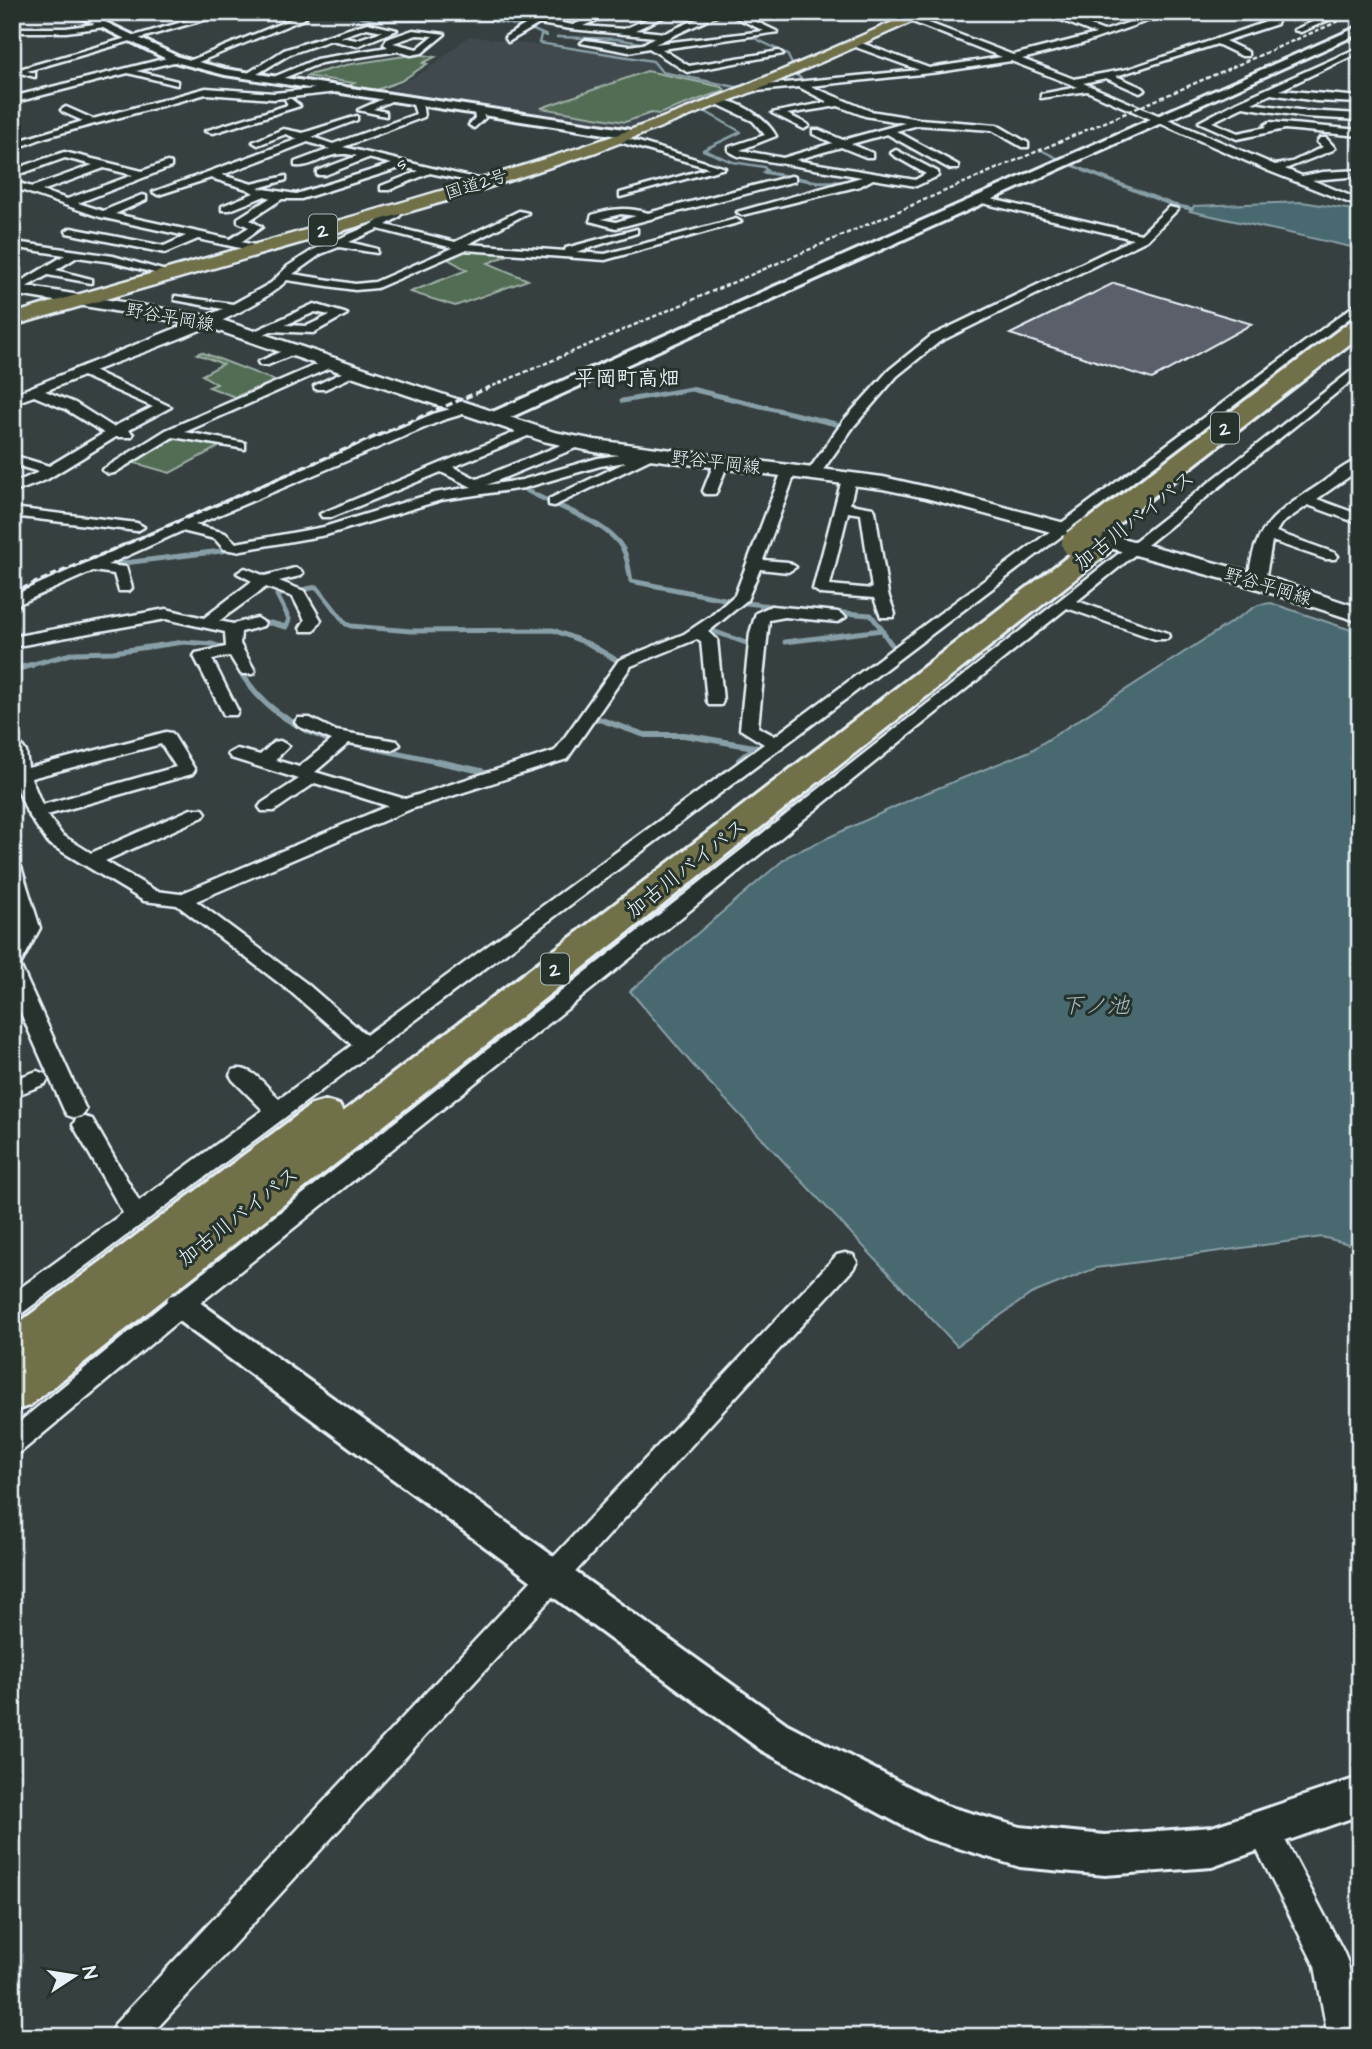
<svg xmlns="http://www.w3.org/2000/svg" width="1372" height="2049" font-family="'Architects Daughter','Klee One',sans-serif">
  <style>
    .built { fill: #41494d }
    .green { fill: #526d54; stroke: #9dafa6; stroke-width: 2 }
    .water { fill: #4a6971; stroke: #899fa7; stroke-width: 2 }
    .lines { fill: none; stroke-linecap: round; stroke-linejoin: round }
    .stream-far3 { stroke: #899fa7; stroke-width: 2.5 }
    .stream-far2 { stroke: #899fa7; stroke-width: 3.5 }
    .stream-far1 { stroke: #899fa7; stroke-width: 5 }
    .stream { stroke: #899fa7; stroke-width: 6 }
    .building { fill: #5a5e6b; stroke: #e8f1f8; stroke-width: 2 }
    .minor-casing { stroke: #e8f1f8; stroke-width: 5 }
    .tertiary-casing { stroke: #e8f1f8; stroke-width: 6 }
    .secondary-casing { stroke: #e8f1f8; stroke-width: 5 }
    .trunk-casing { stroke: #e8f1f8; stroke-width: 5 }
    .motorway-casing { stroke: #e8f1f8; stroke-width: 6 }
    .minor { fill: #26332d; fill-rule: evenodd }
    .tertiary { fill: #26332d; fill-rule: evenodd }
    .secondary { fill: #26332d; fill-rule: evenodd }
    .trunk { fill: #70704a; fill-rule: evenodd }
    .motorway { fill: #70704a; fill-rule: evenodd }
    .rail-far1 { stroke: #e8f1f8; stroke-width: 2.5; stroke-dasharray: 4.5 2.5; stroke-linecap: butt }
    .rail { stroke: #e8f1f8; stroke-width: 3.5; stroke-dasharray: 7 3.5; stroke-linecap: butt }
    .motorway-bridge-casing { stroke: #e8f1f8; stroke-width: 30; stroke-linecap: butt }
    .motorway-bridge { stroke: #70704a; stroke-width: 26 }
    .labels { text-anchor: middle; stroke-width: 6; stroke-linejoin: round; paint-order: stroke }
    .far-street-label { font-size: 18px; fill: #e8f1f8; stroke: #26332d }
    .shield { fill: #26332d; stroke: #aeb8bb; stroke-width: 2 }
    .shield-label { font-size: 19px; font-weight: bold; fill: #e8f1f8 }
    .far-quarter-label { font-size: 21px; font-weight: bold; fill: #e8f1f8; stroke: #26332d }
    .street-label { font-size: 21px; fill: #e8f1f8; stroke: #26332d }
    .water-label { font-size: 23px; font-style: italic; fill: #a9bbc2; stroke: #26332d }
  </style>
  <rect width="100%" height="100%" fill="#364040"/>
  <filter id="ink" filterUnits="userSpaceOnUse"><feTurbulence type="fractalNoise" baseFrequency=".0143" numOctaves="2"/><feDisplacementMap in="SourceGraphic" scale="14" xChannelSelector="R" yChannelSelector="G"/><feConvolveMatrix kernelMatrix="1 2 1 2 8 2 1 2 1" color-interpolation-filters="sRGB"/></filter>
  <g filter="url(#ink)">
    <path class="built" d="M469,36L653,61L660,73L740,89L632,130L621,131L382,93L427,70Z"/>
    <path class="green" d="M418,54L435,57L423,63L427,64L401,81L371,92L345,88L354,83L305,76L346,65Z
      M647,71L722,87L725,90L659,114L651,113L625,122L541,108Z
      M466,251L513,253L488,263L528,280L455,306L410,292L467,270L448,259Z
      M201,352L279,382L261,390L256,388L235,397L209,387L217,384L202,375L223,364L197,354Z
      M179,436L222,445L170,473L131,462L172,437Z"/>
    <path class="water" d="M1302,202L1360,211V249L1190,211L1194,206Z
      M1271,603L1360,633V1247L1322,1237L1096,1268L1031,1294L957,1346L692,1064L630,991L788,856L916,797L1030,751L1258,605Z"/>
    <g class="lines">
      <path class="stream-far3" d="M337,12L377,21L485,20
        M475,12L473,13L487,20L526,27
        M531,29L547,36
        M541,35L539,43L653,61L662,72L741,88
        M557,37L617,39L651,45
        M752,37L787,54L798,76L809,86
        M706,112L741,132L703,150L733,162L764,167L767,171
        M1041,150L1057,158
        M1069,164L1087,171"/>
      <path class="stream-far2" d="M767,170L764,172L817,182H854
        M1083,170L1173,205L1192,209"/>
      <path class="stream-far1" d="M622,401L691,389L840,425
        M521,487C550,506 606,519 623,549C628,559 629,571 631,581L734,601
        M309,538L392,515
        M108,565L237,549
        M746,603L780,607
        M830,612L871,615L883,631
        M258,625L271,623L286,627L289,619L277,595L317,587L346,624L351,626L411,631L553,630L589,644L618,661
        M713,631L746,643
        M884,634L892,645
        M785,642L882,630
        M624,658L637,654
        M26,666L75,653L113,652L184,642L212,644L224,648"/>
      <path class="stream" d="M238,667C258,704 288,723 326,739
        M12,670L32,665
        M593,717L645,735H684L754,747
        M351,743L481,771L487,775
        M739,760L755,747"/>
    </g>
    <path class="building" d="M1114,283L1252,324L1152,379L1010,334Z"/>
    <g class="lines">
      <defs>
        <path id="minor" d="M151,12H167L154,16Z
          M217,12H231L27,71L35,73V77L13,71Z
          M483,12H502L573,25L603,12H615L583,26L624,29L663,12H675L635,30L665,33L713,12H725L655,44L764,31L725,12H736L778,32L662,49L689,66L779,51L783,54L687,72L649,48L629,52L581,43L585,40L629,46L643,44L655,37L571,29L539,24L508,42L505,37L530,22Z
          M1010,12H1034L1013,16Z
          M1041,12H1053L1104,31L1159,12H1173L1081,44L1022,59L1074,79L1128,69L1266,22L1252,16L1259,12H1271L1264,16L1277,20V24L1225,41L1248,52V56H1242L1217,44L1116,76L1143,88L1145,90L1140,93L1106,78L1083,83L1275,165L1292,162L1323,147L1317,142L1320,138H1326L1335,148L1333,150L1285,169L1302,176L1323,172L1360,170V176L1312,180L1360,200V207L1269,171L1087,91L1041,98V94L1078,87L1011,61L939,72L810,86L870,111L919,119L997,125L1028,143V147H1022L992,130L918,125L896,131L958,165V169H950L887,134L851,144L872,153V157H866L841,147L795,160L915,180L926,174L893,155L891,153L896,150L938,172V176L916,186L873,179L860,186L742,215L737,212L862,177L738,156L729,151V147L765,135L753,121L717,104V100C738,99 766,118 776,136L740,150L783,158L833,143L813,134V130H819L843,140L905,123L865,116L838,106L787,114L807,124L809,126L804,129L772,113L828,102L799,87L757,91L754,90V86L919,70L853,46L856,41L929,68L1002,57L910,21L913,17L1013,55L1096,34Z
          M1335,12H1347L1301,32L1294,30Z
          M299,16L306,18L191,65L184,63Z
          M102,23L105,27L66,32H12V28H66Z
          M367,23L397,30L357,46L331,40L290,54L252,77L245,75L284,50ZM367,28L383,31L356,40L340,37Z
          M413,30L445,34L422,53L411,55L398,51L321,63L276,81L269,79L316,59L388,47L384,44L387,39ZM417,35L433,36L417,49L393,43Z
          M1360,47V52L1280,90L1360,97V103L1316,101L1271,94L1252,103L1305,111L1360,114V120L1305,117L1243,107L1212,122L1238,133L1267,127L1265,125L1270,122L1360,130V136L1285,129L1237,139L1199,122L1237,102Z
          M175,56L178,61L136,71L177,81V85L128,73L12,103V97Z
          M343,86L346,87V91L274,99L206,94L46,137L12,150V143L83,121L63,112L61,110L66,107L93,119L206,88L274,93Z
          M392,95L400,97L373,109L386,112V116L358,110Z
          M417,98L422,101L424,117L343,147L487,181V185L430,173L389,190H381V186L419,171L403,167L301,199H282L250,220L262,227L241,242L263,247V251L259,252L198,239L165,253L67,233L66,231L71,228L164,246L186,236L100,217L12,187V181L32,187L93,165L65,158L12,177V170L64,152L142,171L167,162L171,163V167L78,203L103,211L142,195L146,196V200L115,214L230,239L249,227L238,222V218L270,198L265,196L230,210H222V206L254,193L247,189L211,178L158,195L153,192L298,139L286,134L258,145L253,142L283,129L303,133L357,116V120L312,137L333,144L416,114L412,101ZM308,142L330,149L295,162V166C319,168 326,148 357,156L317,171V175H325L368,158L392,164L296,194L258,188L286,180V176L252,184L222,175ZM104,168L133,175L67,199L42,191Z
          M285,99H291L300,106L213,133L205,131L288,105Z
          M473,108H479L485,118L474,128L469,125L475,118Z
          M616,137H622L725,168L620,197V193L709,168L616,141Z
          M791,176L795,177V181L616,228L590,221L592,215C612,208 628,207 648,213ZM621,214L636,216L616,222L601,219Z
          M978,196L1141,234L1169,207L1178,209L1147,240L939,342L897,376L854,426L818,477H808L806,474L844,420L889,370L931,336L1133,239L974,201L973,199Z
          M400,205L405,208L399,217L386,225L455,242L519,211L528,213L468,244L565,251L566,248L637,229V233L576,252L605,254L736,219L741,222L605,260L465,250L377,288L355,290L287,280C249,318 146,350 94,371L171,407L128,430L133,434L131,437H116L46,480L12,493V484L39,472L12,464V455L49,466L104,433L65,409L34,396L12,404V395L223,309L175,300V296L233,304L271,283L288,266L313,250L373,224ZM378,229L453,248L375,282L355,284L293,274L321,254L339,247L377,253V249L349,242ZM83,376L153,407L113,427L75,403L45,391Z
          M22,243L113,256L176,274L170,277L112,262L77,257L56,270L91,279V283L48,275L15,293H12V287L65,255L18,248L16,246Z
          M1360,301V310L809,727L21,1314L12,1317V1294L123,1213L73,1125L76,1119L84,1117L92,1119L139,1201L263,1110L233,1080L230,1075L233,1070C252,1064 266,1087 279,1099L352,1045L292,993L177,905L144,901L48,843L27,812L12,775V739L18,740L26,752L28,768L166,732L172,733L195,770L192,774L47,815L62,835L91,853L191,809H203L206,813L203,817L105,861L156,891L180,894L388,806L315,783L274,811H262L259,807L262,803L299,779L231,758L228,754L237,749L260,755L274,742L280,741L289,746L275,760L299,767L332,740L298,726L295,722L298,718H310L336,731L397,741L400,745L391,750L349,743L315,772L405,799L555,751L619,660L684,634L711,616L735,595L782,471L784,468H794L796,471L763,560L788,562L796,567L788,572L760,569L747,600L708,632L717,639L723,701L721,705H709L707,701L701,641L697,639L631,666L567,759L411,809L196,901L306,983L366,1035L764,744L740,729L750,633L756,613L771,606L838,612L846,617L838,622L785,617L769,620L758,727L775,736ZM161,744L176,767L42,805L31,778Z
          M314,304L347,314L313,333L271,331L252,339L246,335ZM315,312L330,315L307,326L285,325Z
          M295,345L299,346V352L268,365H260L258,362Z
          M332,358L336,359V365L185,432L245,443V449L173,437L114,473L109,474L102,470L166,430Z
          M1360,364V374L1077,601L1167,633L1169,636L1167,639H1155L1067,608L189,1312L21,1452L12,1455V1428L171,1298Z
          M356,366L362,370L360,373L325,389H315L314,386Z
          M468,404L475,408L473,411L443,420L195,525L225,533L236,543L324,527L434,493L472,487L441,472L332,517H322L320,514L530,426L537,430L535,433L453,467L477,479L578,438L585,442L583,445L487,485L522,480L598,458L654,450L661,454L554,506L549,505V499L626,462L600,466L524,488L441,500L326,535L236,551L224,549L215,539L182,531L107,565L126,567L132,588L129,591H119L114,574L93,571L12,607V596L176,523L433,414Z
          M721,459L728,463L717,491L715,494H705L703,491L714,463Z
          M1360,459V469L1317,499L1360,515V524L1308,505L1281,524L1276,532L1335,553L1338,556L1335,559H1325L1272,541L1265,581L1257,586L1252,584C1248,576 1250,566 1252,558C1260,518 1293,503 1323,482C1334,474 1347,463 1360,459Z
          M849,475L856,479L850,504L873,508L875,511L888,594L895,614L893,617H881L874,598L821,594L813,589L842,479ZM848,512L861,514L872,589L830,585Z
          M12,508L137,523L144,527L137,531L12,516Z
          M245,568L265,576L295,568L300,570L303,573L300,576L279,581L304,591L321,620L314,631H302L300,628L305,620L293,597L266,587L219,621L233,624L257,618L265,623L263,626L241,632L240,644L255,671L253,674H241L230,656L212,659L238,711L236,715H224L194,656L196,653L226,647L225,632L166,619L12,647V637L166,609L204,618L252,581L237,573Z
          M12,861L21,867L40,928L20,965L86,1110L83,1115L75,1118L67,1115L64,1110L12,993V942L20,928L12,901Z
          M37,1071L45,1074L48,1079L45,1084L12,1097V1080Z
          M845,1253L853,1255L857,1262L853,1269L149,2037H109L114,2025L837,1255Z
          M1263,1814L1274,1819L1343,1951L1348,1963L1360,2037H1328L1315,1966L1247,1830L1252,1819Z"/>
        <path id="tertiary" d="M70,12H84L179,57L225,69L631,130L637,134L631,138L225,75L171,61Z
          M1360,26V33L500,422L494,423L486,418L488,414Z
          M180,1293L191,1296L787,1724L946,1806L1020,1827L1105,1835L1212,1827L1360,1777V1815L1212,1867L1105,1875L1020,1867L926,1838L761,1750L169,1314L165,1305L169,1296Z"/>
        <path id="secondary" d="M12,284L213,317L554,432L595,440L883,477L936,489L1265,576L1360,608V622L1249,586L926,498L883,489L595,452L543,441L204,326L12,294Z"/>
        <path id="trunk" d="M915,12H934L765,87L596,152L453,199L12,326V314C202,257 394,209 581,147C695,109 806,61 915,12Z"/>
        <path id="motorway" d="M1360,318V336L1101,537L1091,539L1081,537L1078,531L1081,525L1352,320Z
          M1098,539L1108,541L1112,547L1108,553L29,1406L12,1411V1328L311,1105L325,1101L339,1105L343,1112L1088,541Z"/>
      </defs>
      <use href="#minor" class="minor-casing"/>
      <use href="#tertiary" class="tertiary-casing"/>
      <use href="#secondary" class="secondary-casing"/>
      <use href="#trunk" class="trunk-casing"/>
      <use href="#motorway" class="motorway-casing"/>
      <use href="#minor" class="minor"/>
      <use href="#tertiary" class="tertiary"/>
      <use href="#secondary" class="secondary"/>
      <use href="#trunk" class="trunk"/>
      <use href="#motorway" class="motorway"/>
      <path class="rail-far1" d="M486,389L1360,12"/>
      <path class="rail" d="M12,593L490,387"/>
      <defs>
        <path id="motorway-bridge" d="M1075,543L1091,531"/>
      </defs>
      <use href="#motorway-bridge" class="motorway-bridge-casing"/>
      <use href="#motorway-bridge" class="motorway-bridge"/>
    </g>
  </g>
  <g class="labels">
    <g class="far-street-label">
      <text transform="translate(401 163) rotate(-21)" y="6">s</text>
      <text transform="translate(476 184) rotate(-17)" y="6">国道2号</text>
      <text transform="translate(170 317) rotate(10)" y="6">野谷平岡線</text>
      <text transform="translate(716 462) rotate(7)" y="6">野谷平岡線</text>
      <text transform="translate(1268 586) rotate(17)" y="6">野谷平岡線</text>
    </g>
    <g class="shield">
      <rect x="309" y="214.5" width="28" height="31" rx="5"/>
      <rect x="1211" y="412.5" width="28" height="31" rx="5"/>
      <rect x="541" y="953.5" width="28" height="31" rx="5"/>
    </g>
    <g class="shield-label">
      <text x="323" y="237">2</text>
      <text x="1225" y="435">2</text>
      <text x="555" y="976">2</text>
    </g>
    <g class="far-quarter-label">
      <text x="627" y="385">平岡町高畑</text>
    </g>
    <g class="street-label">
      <text transform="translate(1134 520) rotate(-38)" y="7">加古川バイパス</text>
      <text transform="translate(686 868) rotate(-38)" y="7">加古川バイパス</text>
      <text transform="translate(238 1216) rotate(-38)" y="7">加古川バイパス</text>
    </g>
    <g class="water-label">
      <text x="1095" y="1013">下ノ池</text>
    </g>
  </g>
  <rect width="1372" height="2049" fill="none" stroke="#26332d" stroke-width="42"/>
  <rect x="21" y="21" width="1330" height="2007" fill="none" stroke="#e8f1f8" stroke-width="2.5" filter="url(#ink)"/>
  <g transform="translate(74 1976) rotate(78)" stroke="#26332d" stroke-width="5" paint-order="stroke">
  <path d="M0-5L12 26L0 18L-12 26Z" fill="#e8f1f8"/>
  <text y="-10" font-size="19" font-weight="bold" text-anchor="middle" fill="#e8f1f8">N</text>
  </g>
</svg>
